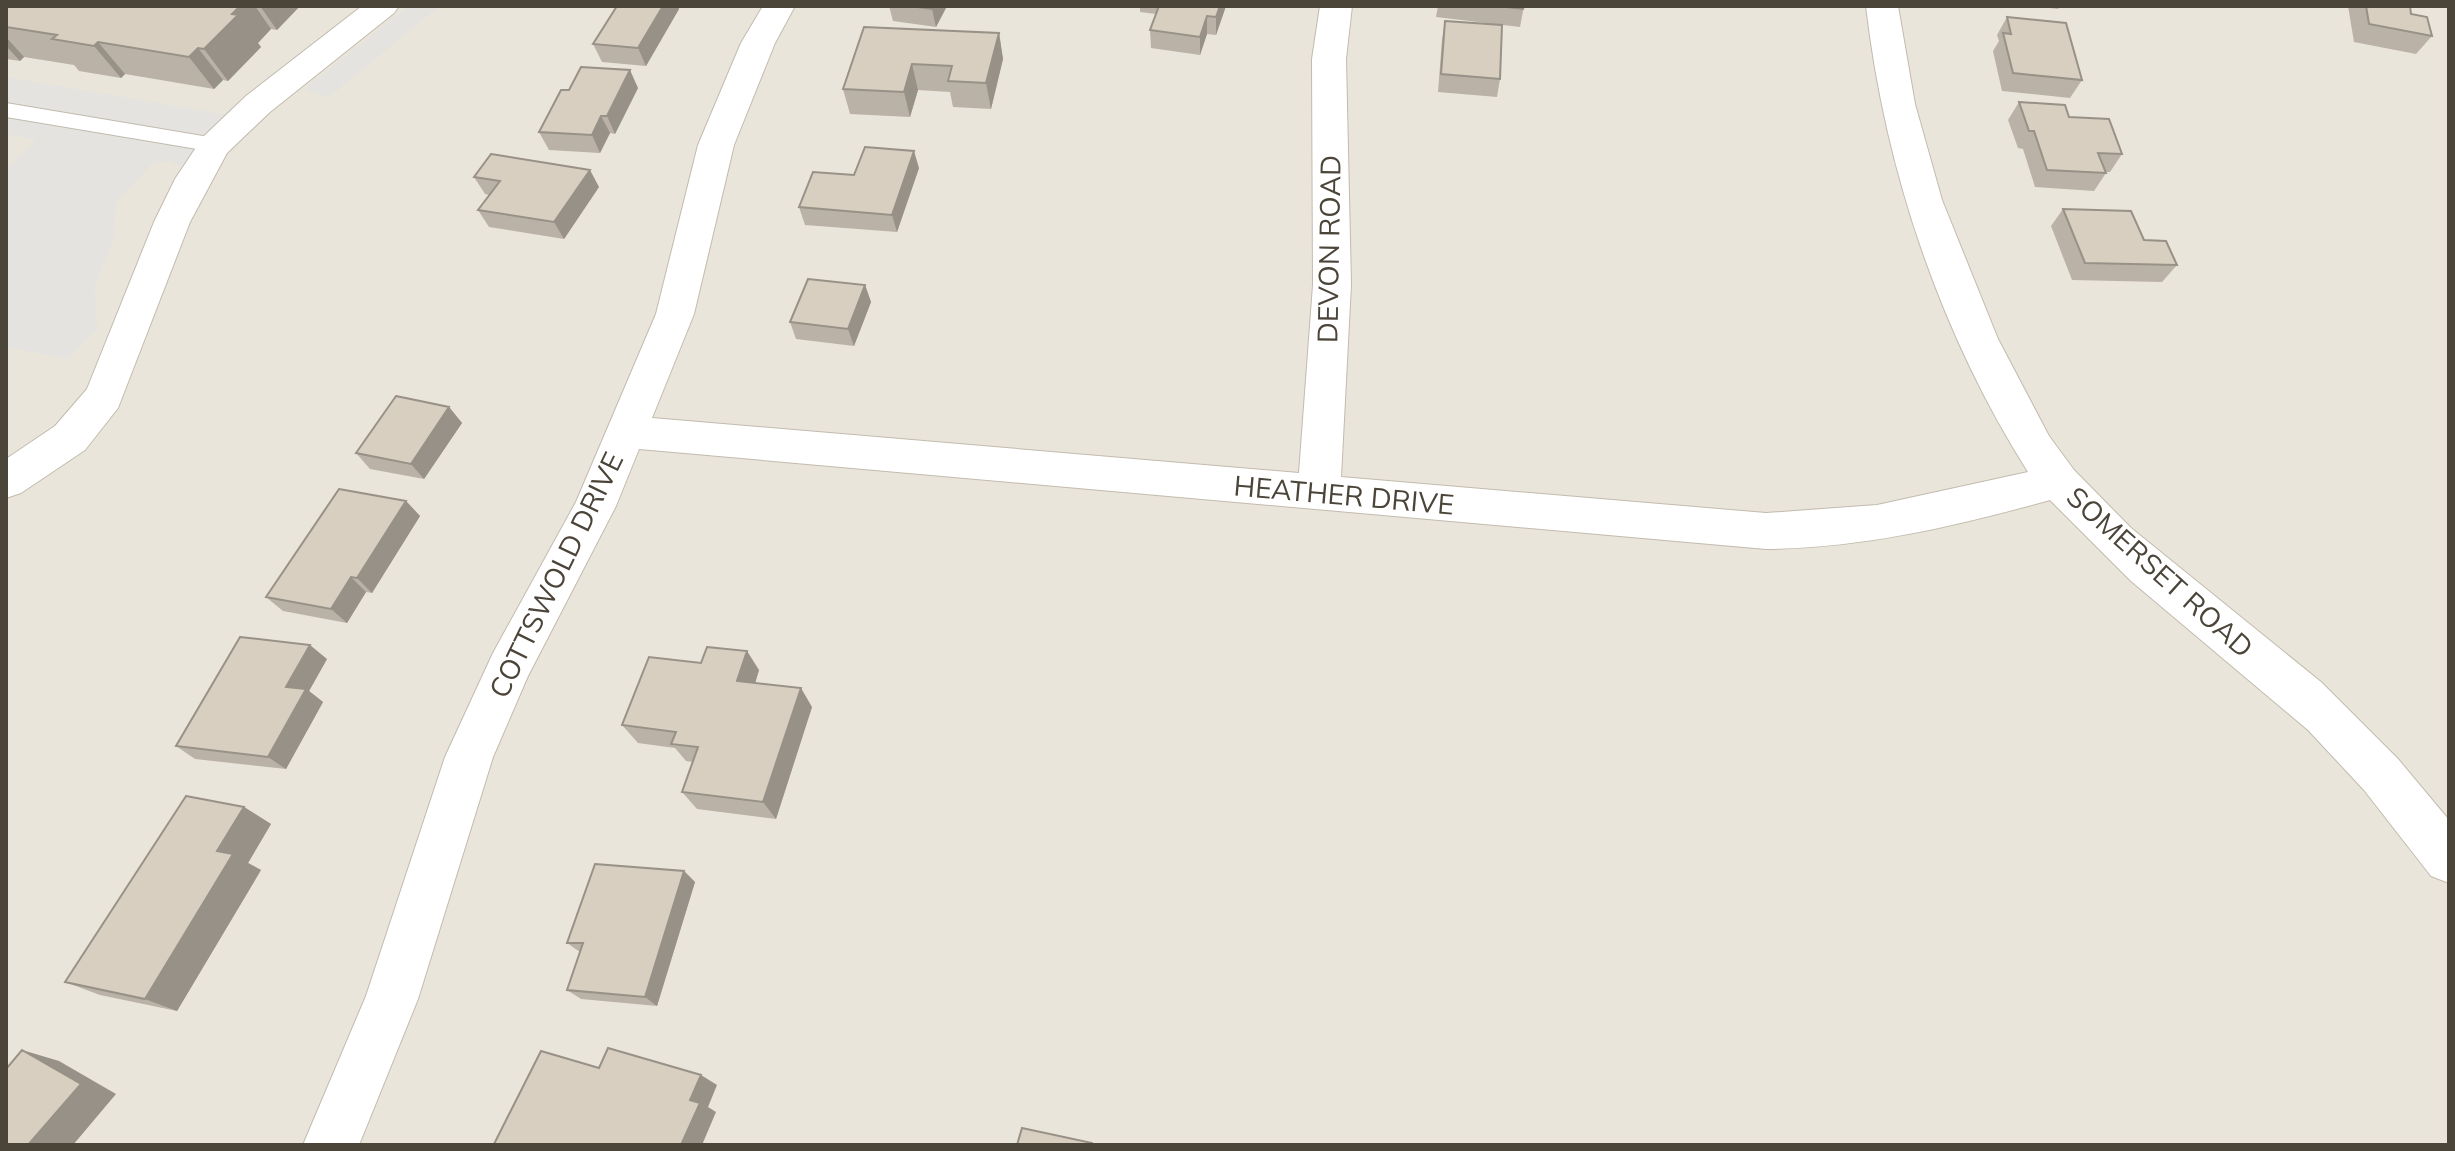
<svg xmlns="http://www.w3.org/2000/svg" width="2455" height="1151" font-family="Mulish,sans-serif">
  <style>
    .residential { fill: #eae5da }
    .parking { fill: #e5e3e0 }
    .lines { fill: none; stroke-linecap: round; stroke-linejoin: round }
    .service-casing { stroke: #c2bbae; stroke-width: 2 }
    .minor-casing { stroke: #c2bbae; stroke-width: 2 }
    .service { fill: #fff; fill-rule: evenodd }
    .minor { fill: #fff; fill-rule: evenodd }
    .wall { fill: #bab2a6 }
    .shaded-wall { fill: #979187 }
    .building { fill: #d8cfc1; stroke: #979187; stroke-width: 2 }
    .labels { text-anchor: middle; stroke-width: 6; stroke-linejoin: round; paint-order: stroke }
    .street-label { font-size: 28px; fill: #4b4439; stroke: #fff }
  </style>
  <rect width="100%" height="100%" fill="#f6f3ec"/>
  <path class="residential" d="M6,6H2449V1145H6Z"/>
  <path class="parking" d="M408,6H440L328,98L304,89Z
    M6,77L229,115L180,167L171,161L153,163L116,203L113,242L95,285L97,329L68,359L6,347V170L36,140L6,134Z"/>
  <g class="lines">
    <defs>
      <path id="service" d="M6,103L215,138L222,140L225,145L222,150L215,152L6,117Z"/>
      <path id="minor" d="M362,6H399L394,13L270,112L227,153L190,222L118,408L85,450L21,493L6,498V459L55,426L87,389L154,222L175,179L203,137L246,96Z
        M763,6H795L775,43L734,145L694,314L652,418L1299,473L1313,285L1312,59L1320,6H1352L1346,59L1351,285L1341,477L1766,513L1877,505L2028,472C1940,333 1885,169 1866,6H1898L1915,104L1942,200L1998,339L2049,436L2074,470L2131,528L2321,682L2398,759L2449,820V883L2431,876L2364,790L2308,730L2131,581L2050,500C1956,526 1864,548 1766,549L639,449L616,506L528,676L493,757L418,999L359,1145H303L366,996L445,757L493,653L576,502L656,314L698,145L741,43Z"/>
    </defs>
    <use href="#service" class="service-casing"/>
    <use href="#minor" class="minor-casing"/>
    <use href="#service" class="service"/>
    <use href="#minor" class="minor"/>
  </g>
  <path class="wall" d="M6,6H300L277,30L271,29L258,43L261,47L228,81L223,80L214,89L125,74L121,78L79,71L74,65L24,57L20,61L6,59Z
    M617,6H678L679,9L646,66L602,62L593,44Z
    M889,6H947L936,27L893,21Z
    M1140,6H1226L1216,35L1207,34L1200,55L1151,48L1150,30L1156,14L1140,12Z
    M1438,6H1524L1520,27L1436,17Z
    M2031,6H2060L2058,9Z
    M2348,6H2410L2411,14L2432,36L2416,54L2354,42Z
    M2007,17L2082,80L2070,98L2002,91L1993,51L1999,41L1997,35Z
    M1445,21L1500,79L1497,97L1438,92L1442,39Z
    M999,33L1003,59L991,109L953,107L950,92L918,90L910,117L850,114L843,89Z
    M638,88L615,134L610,133L600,153L549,150L539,132Z
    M2019,102L2122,154L2110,172H2106V173L2094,191L2035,187L2023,149L2018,148L2008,120Z
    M919,168L897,232L805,225L799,207L854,175Z
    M474,177L599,187L564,239L489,227L478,210L489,195L485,194Z
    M2063,209L2144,240L2177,265L2162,282L2072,280L2051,226Z
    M865,285L871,302L854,346L796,339L790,322Z
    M449,407L462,423L424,479L370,469L356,453Z
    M406,501L420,516L372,593L366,592L347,623L283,611L266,597Z
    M327,659L309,691L323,702L286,769L195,759L176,746Z
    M759,670L755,683L812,707L776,819L697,809L682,792L693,762L686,761L675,748L638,743L622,725Z
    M244,807L271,824L248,863L261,870L177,1011L100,995L65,982Z
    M684,871L695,882L657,1006L581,999L567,990L580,952L567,943Z"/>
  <path class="shaded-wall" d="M240,6H255L271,29L258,43L261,47L228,81L204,49Z
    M260,6H300L277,30Z
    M663,6H678L679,9L646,66L638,48Z
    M934,6H947L936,27L932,9Z
    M1220,6H1226L1216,35V17Z
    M1207,16V34L1200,55V37Z
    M999,33L1003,59L991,109L986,83Z
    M6,37L24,57L20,61L6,46Z
    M98,42L125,74L121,78L94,46Z
    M198,48L223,80L214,89L189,57Z
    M912,64L918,90L910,117L904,92Z
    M630,70L638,88L615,134L607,116Z
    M601,116L610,133L600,153L592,135Z
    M914,151L919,168L897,232L892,215Z
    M590,170L599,187L564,239L554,222Z
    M865,285L871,302L854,346L848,329Z
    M449,407L462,423L424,479L411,464Z
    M406,501L420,516L372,593L357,578Z
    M351,577L366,592L347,623L331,609Z
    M310,645L327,659L309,691L323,702L286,769L268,757L286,687Z
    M747,651L759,670L750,700L737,681Z
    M801,688L812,707L776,819L763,802Z
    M244,807L271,824L248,863L261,870L177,1011L145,999L217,851Z
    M684,871L695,882L657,1006L645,997Z
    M22,1050L59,1061L116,1094L73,1145H28Z
    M701,1075L717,1085L708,1107L716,1112L702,1145H681L690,1100Z"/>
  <path class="building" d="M6,6H240L232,14L238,15L204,49L198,48L189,57L98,42L94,46L52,39L57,35L6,27Z
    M617,6H663L638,48L593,44Z
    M910,6H934L932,9Z
    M1159,6H1220L1216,17L1207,16L1200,37L1150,30Z
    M1498,6H1524L1523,9Z
    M2366,6H2410L2411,14L2427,17L2432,36L2369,24Z
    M2007,17L2066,23L2082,80L2013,73L2003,33L2011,34Z
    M1445,21L1502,25L1500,79L1441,74Z
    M864,27L999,33L986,83L948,81L952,66L912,64L904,92L843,89Z
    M581,67L630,70L607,116H601L592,135L539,132L561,90H569Z
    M2019,102L2065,105L2069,117L2109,119L2122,154L2098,153L2106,173L2047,170L2034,131H2029Z
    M865,147L914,151L892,215L799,207L813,172L854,175Z
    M491,154L590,170L554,222L478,210L500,181L474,177Z
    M2063,209L2131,211L2144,240L2166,241L2177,265L2085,263Z
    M808,279L865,285L848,329L790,322Z
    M396,396L449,407L411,464L356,453Z
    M339,489L406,501L357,578L351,577L331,609L266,597Z
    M240,637L310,645L286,687L306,689L268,757L176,746Z
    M707,647L747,651L737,681L801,688L763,802L682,792L698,747L671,744L676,732L622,725L649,657L701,663Z
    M186,796L244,807L217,851L233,854L145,999L65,982Z
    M595,864L684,871L645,997L567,990L583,943H567Z
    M608,1048L701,1075L690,1100L700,1103L681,1145H498L494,1144L541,1051L599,1068Z
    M22,1050L81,1084L28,1145H6V1069Z
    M1022,1128L1092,1143V1145H1017Z"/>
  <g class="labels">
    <g class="street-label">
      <text transform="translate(1329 249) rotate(-89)" y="10">DEVON ROAD</text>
      <text transform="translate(1344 495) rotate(5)" y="10">HEATHER DRIVE</text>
      <text transform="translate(2160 572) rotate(42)" y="10">SOMERSET ROAD</text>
      <text transform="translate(556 575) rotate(-64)" y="10">COTTSWOLD DRIVE</text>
    </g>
  </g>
  <rect width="2455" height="1151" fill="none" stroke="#4b4439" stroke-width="16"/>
</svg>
